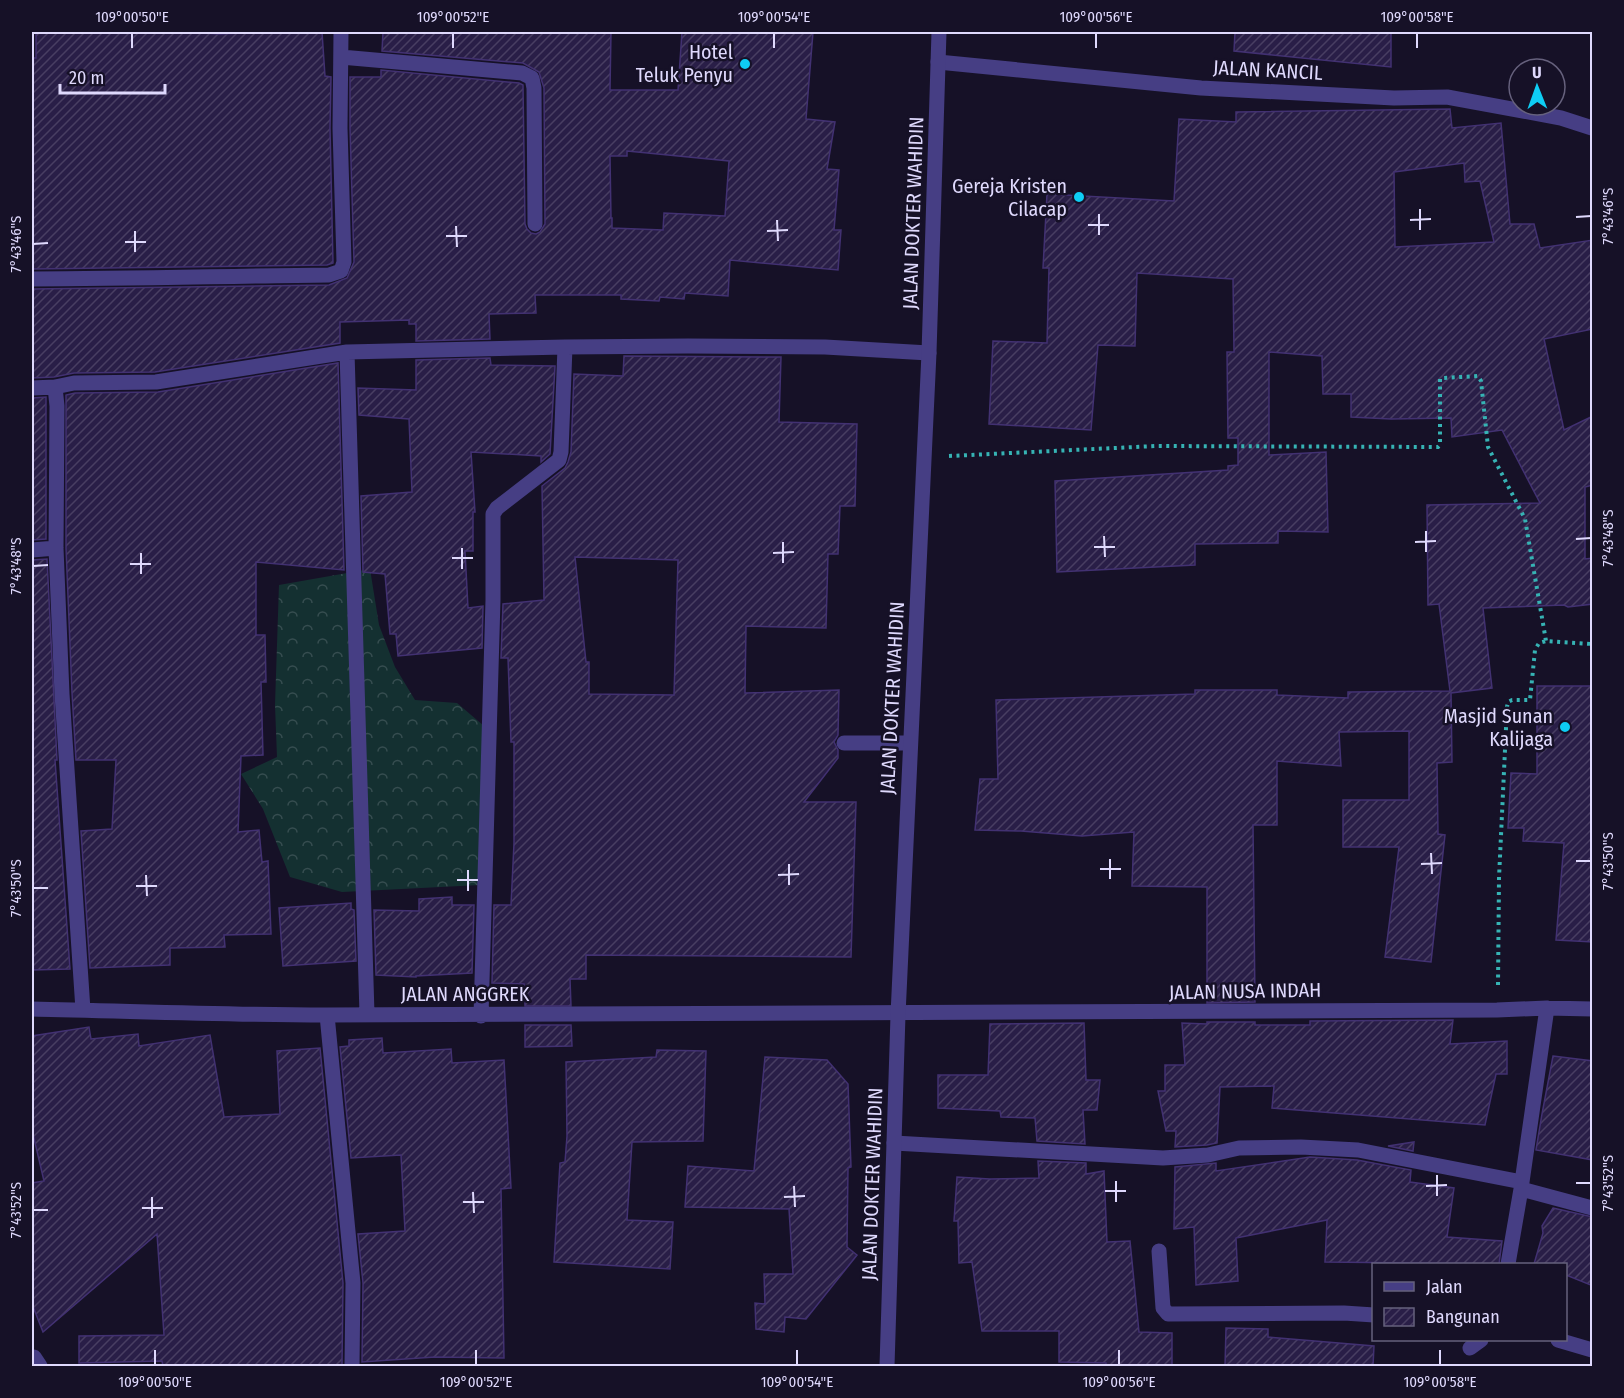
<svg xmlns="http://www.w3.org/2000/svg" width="1624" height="1398" font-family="'Fira Sans Condensed',sans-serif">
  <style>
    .forest { fill: url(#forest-crowns) }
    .building { fill: url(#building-hatch); stroke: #423172; stroke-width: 1.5; fill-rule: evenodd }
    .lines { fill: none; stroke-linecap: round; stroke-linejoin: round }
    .path { stroke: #36b3b4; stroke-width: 4; stroke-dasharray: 3 4.5; stroke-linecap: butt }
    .service { stroke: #463e84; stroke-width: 15 }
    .minor { stroke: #463e84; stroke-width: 15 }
    .tertiary { stroke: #463e84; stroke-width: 15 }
    .ticks { fill: none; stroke: #dfd9fd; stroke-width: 2 }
    .poi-dot { fill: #0ecdf4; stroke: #161127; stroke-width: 2 }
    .labels { text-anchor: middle; stroke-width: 5; stroke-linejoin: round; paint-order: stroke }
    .poi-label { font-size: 20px; fill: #dfd9fd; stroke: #161127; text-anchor: end }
    .street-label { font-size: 20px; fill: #dfd9fd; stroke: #161127 }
    .neatline { fill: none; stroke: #dfd9fd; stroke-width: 2 }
    .ticks-label { font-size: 15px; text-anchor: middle; fill: #dfd9fd }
  </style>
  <defs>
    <pattern id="forest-crowns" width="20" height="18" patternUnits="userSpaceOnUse" patternTransform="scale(1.5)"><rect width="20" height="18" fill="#143031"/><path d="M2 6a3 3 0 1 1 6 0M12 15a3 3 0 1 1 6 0" fill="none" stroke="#364d50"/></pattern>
    <pattern id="building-hatch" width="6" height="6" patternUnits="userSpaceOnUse" patternTransform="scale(1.5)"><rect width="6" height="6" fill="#291e47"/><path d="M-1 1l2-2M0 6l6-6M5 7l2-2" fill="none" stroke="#483e62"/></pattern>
  </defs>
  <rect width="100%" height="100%" fill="#161127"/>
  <path class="forest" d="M370,569L379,625L395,667L415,700L457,703L491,732L480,885L342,892L290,877L263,809L241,774L277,757L275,705L279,585Z"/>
  <path class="building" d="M36,32H189L219,34L266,32H322L325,76L331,77L330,128L333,263L327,265L32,269V58H36Z
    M383,32H611L610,90H678L682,32H813L806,119L835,122L827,169L839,170L834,230H841L838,270L730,260L728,296L685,293L684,299L660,297L659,301L621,299V295H535L536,313L489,314L490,339L416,341V324H409V320L340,322V343L155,372L74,373L54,377L32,378V289L329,285L347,278L354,262L350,128V77H381V70L519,83L523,85L525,224L527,229L531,233L536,234L540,232L545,224L544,88L539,72L523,63L382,51ZM627,151L729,161L725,216L664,213L663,230L612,228V218H611L610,156H627Z
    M1235,32H1391V67L1234,51Z
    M1450,109L1452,128L1501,123L1510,224H1534L1540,248L1593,240V329L1544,339L1564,430L1593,416V485L1585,487V559L1593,558V604L1568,607L1564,605L1483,608L1492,688L1451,693L1452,762L1437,763L1438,834L1445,835L1431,962L1385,957L1399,847H1343V800H1409V731L1339,732L1341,766L1277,761V825H1253L1255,1002L1207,1003V887L1132,886L1134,832L1082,836L1021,831L975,830L980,779H998L996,700L1195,694V690H1277V695L1348,698V692L1450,691L1439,604L1428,605L1427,505L1540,503L1502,430L1452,437L1451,418L1391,419L1351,417V394H1323L1322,356L1269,352V455L1326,452L1328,532L1278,531V543L1195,544V565L1057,572L1055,481L1228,470V466L1238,465V438H1228L1227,352H1234L1233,279L1137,273L1135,346L1098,345L1091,430L989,424L993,341L1047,343L1049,268H1043L1047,194L1174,201L1179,119L1236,122V112ZM1464,163L1465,182L1480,181L1494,242L1395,247L1394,172Z
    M624,356L781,357L779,422L857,424L855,506H840L838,554H828L826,628L746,626L745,693L839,690L838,735L834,742L838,750V758L804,802H856L851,957L586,955V979H570L571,1006H525L524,984L492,983L494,905H511L514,843V742H511L508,658H501L503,604L544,600L542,486L565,468L568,462L571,452L574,374L623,376ZM575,557L678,560L674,695L589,694V662H586Z
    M490,358L491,365L555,366L550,454L541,462V456L471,452L475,512H473V551H465L468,608L483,606L482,648L398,656L396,634H390L385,574L363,572L361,496L412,492L409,419L359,415L358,388L416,390V360Z
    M338,363L344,570L256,562V635H265L266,682H261L263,755L241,756L238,832L259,830L262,862L268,861L271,934L224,935L225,947L170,948V965L90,968L81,831L112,829L116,760H76L72,693L66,548V395L75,393L158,392Z
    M46,397V539L32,540V398Z
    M47,559L57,760H55L70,969L32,970V560Z
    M1537,686H1593V942L1556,940L1564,843L1523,841L1524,828H1508L1511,773L1537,774Z
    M452,897V905H474L472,973L416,976V977L376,975L374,910L419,911V899Z
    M351,903V909L354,910L356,961L283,966L279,908Z
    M1453,1020L1450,1044L1507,1041V1074H1496L1485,1125L1272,1108L1274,1086L1220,1087L1217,1143L1207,1145L1175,1147L1176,1131H1166L1158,1091H1165V1065H1185L1182,1023L1207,1024V1022H1255V1025H1310V1021Z
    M1084,1023L1086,1080H1100L1097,1110H1083L1085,1144L1037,1141L1035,1118L1001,1117L1000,1111L938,1108V1075H988L990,1024Z
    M525,1025H571L572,1046L525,1047Z
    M89,1027L91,1039L138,1034L139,1046L210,1035L224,1117L280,1114L277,1051L320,1048L343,1283L342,1366H163L162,1361L79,1363V1336L164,1335L157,1234L43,1332L32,1304V1183L44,1181L32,1130V1036Z
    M382,1038L383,1053L451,1049L452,1063L504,1060L511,1188L501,1189L504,1358L435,1357L362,1362L363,1283L358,1234L405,1231L401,1155L351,1158L340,1047L349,1046V1040Z
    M657,1050L706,1051L703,1141L632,1142L627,1220L673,1222L670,1269L554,1262L560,1163L565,1162L567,1136L566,1062L656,1057Z
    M1553,1056L1593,1061V1160L1536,1150L1542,1114Z
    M765,1057L827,1060L848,1084L851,1167L848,1168L847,1247L857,1255L806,1319L785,1317L784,1332L756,1329L755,1303L765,1304L764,1274H793L789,1209L685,1207L688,1166L754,1171Z
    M1414,1142L1413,1151L1388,1146Z
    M1310,1157L1357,1160L1411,1170L1410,1182L1454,1188L1447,1237L1502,1241L1499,1264L1325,1262L1327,1220L1236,1238L1238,1281L1196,1285L1194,1227L1174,1229L1175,1167L1216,1163V1171Z
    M1038,1161L1086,1163V1174L1104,1171L1107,1242L1130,1241L1139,1332L1172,1333V1366H1106V1363L1059,1362V1331H982L972,1262L959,1263L958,1221H954L957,1177L990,1179L1039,1178Z
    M1553,1208L1593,1217V1286L1566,1275V1264H1534L1543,1233L1542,1226Z
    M1226,1328L1268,1329V1337L1374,1346L1373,1366H1225Z"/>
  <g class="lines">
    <path class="path" d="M949,456L1156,446L1438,447L1440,445V379L1442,378L1478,376L1481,381L1488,447L1525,519L1546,641
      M1498,985L1499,878L1507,707L1508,702L1512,700H1530L1535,650L1539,643L1546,641L1592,644"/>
    <path class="service" d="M844,743H910"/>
    <path class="minor" d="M341,57L522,73L532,78L534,88L535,224
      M938,62L1201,88L1394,98L1447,97L1561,118L1592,128
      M32,279C131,279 229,276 329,275L341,271L344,262L340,128L341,32
      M347,352L367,1014
      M55,387L57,406L56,548L62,694L83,1010
      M32,388L55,387L74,383L156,382L347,352L565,347L688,346L825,347L929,353
      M32,550L56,548
      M32,1009C130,1011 228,1015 326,1015C717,1017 1107,1013 1497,1010L1547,1008L1592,1009
      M327,1015L353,1283L352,1366
      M481,1016L493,600V514L497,508L559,460L561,452L565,347
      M894,1143L1163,1158L1208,1155L1239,1148L1301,1147L1358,1150L1522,1182
      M1521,1189L1592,1208
      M1159,1251L1163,1308L1168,1314L1344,1313L1374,1315
      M1508,1264L1521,1189L1547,1008
      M1558,1340L1592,1350
      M1470,1348L1481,1340
      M34,1357L40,1366"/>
    <path class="tertiary" d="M887,1366L898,1015L929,353L939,32"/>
  </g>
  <path class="ticks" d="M132,33V48M453,33V48M774,33V48M1096,33V48M1417,33V48M1420,209V230M1099,214V235M1576,217L1591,216M777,220L778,241M1410,220L1431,219M1088,225H1109M456,226L457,247M135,231V252M767,231L788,230M446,236H467M125,242H146M33,244L48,243M1426,531V552M1104,536L1105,557M1576,539L1591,538M783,542V563M1415,542L1436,541M1094,547H1115M462,548V569M141,553V574M773,553L794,552M452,558H473M130,564H151M33,566L48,565M1431,853L1432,874M1110,859V879M1576,861H1591M789,864V885M1421,864L1442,863M1100,869H1121M468,870V891M146,875L147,896M778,875L799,874M457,880H478M136,886H157M33,888H48M1437,1175V1196M1116,1181V1202M1576,1183H1591M794,1186L795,1207M1426,1186L1447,1185M1105,1191H1126M473,1192L474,1213M152,1197V1218M784,1197L805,1196M463,1202H484M142,1208H163M33,1210H48M155,1350V1365M476,1350V1365M797,1350V1365M1119,1350V1365M1440,1350V1365"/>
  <g class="poi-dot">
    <circle cx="745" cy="64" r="6"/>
    <circle cx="1079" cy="197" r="6"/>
    <circle cx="1565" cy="727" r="6"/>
  </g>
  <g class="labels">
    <g class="poi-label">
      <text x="733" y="59">Hotel<tspan x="733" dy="23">Teluk Penyu</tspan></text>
      <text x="1067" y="193">Gereja Kristen<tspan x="1067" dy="23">Cilacap</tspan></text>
      <text x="1553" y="723">Masjid Sunan<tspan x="1553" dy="23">Kalijaga</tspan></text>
    </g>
    <g class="street-label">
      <text transform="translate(1268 70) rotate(3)" y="7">JALAN KANCIL</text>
      <text transform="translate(913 213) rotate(-88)" y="7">JALAN DOKTER WAHIDIN</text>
      <text transform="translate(892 698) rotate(-87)" y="7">JALAN DOKTER WAHIDIN</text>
      <text transform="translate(1245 991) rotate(-1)" y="7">JALAN NUSA INDAH</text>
      <text x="465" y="1001">JALAN ANGGREK</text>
      <text transform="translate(872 1184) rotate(-88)" y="7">JALAN DOKTER WAHIDIN</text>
    </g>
  </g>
  <rect width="1624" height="1398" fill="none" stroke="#161127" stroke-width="66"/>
  <rect x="1372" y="1263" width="195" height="78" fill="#161127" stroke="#66617d" stroke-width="1.5"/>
  <rect x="1384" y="1282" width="30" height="9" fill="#463e84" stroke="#66617d" stroke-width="1.5"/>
  <text x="1426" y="1293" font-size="18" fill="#dfd9fd">Jalan</text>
  <rect x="1384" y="1308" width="30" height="18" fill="url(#building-hatch)" stroke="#66617d" stroke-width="1.5"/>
  <text x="1426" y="1323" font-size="18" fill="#dfd9fd">Bangunan</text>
  <g transform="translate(1537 87) rotate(359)"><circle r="28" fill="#161127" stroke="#66617d" stroke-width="1.5"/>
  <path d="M0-4.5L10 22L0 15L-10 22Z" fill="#0ecdf4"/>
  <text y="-9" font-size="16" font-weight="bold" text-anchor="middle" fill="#dfd9fd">U</text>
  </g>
  <path d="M60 84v9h105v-9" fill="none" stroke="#dfd9fd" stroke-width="3"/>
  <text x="69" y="84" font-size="18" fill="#dfd9fd" stroke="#161127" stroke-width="4.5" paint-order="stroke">20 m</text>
  <rect x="33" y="33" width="1558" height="1332" class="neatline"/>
  <g class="ticks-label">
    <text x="132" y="22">109°00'50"E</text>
    <text x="453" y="22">109°00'52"E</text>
    <text x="774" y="22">109°00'54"E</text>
    <text x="1096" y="22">109°00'56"E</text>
    <text x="1417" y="22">109°00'58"E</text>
    <text transform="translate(1608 216) rotate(-90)" y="5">7°43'46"S</text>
    <text transform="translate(16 244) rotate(-90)" y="5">7°43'46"S</text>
    <text transform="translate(1608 538) rotate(-90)" y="5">7°43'48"S</text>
    <text transform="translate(16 566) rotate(-90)" y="5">7°43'48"S</text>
    <text transform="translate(1608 861) rotate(-90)" y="5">7°43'50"S</text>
    <text transform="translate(16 888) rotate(-90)" y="5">7°43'50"S</text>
    <text transform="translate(1608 1183) rotate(-90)" y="5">7°43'52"S</text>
    <text transform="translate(16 1210) rotate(-90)" y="5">7°43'52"S</text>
    <text x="155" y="1387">109°00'50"E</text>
    <text x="476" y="1387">109°00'52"E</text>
    <text x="797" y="1387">109°00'54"E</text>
    <text x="1119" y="1387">109°00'56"E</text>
    <text x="1440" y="1387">109°00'58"E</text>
  </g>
</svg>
